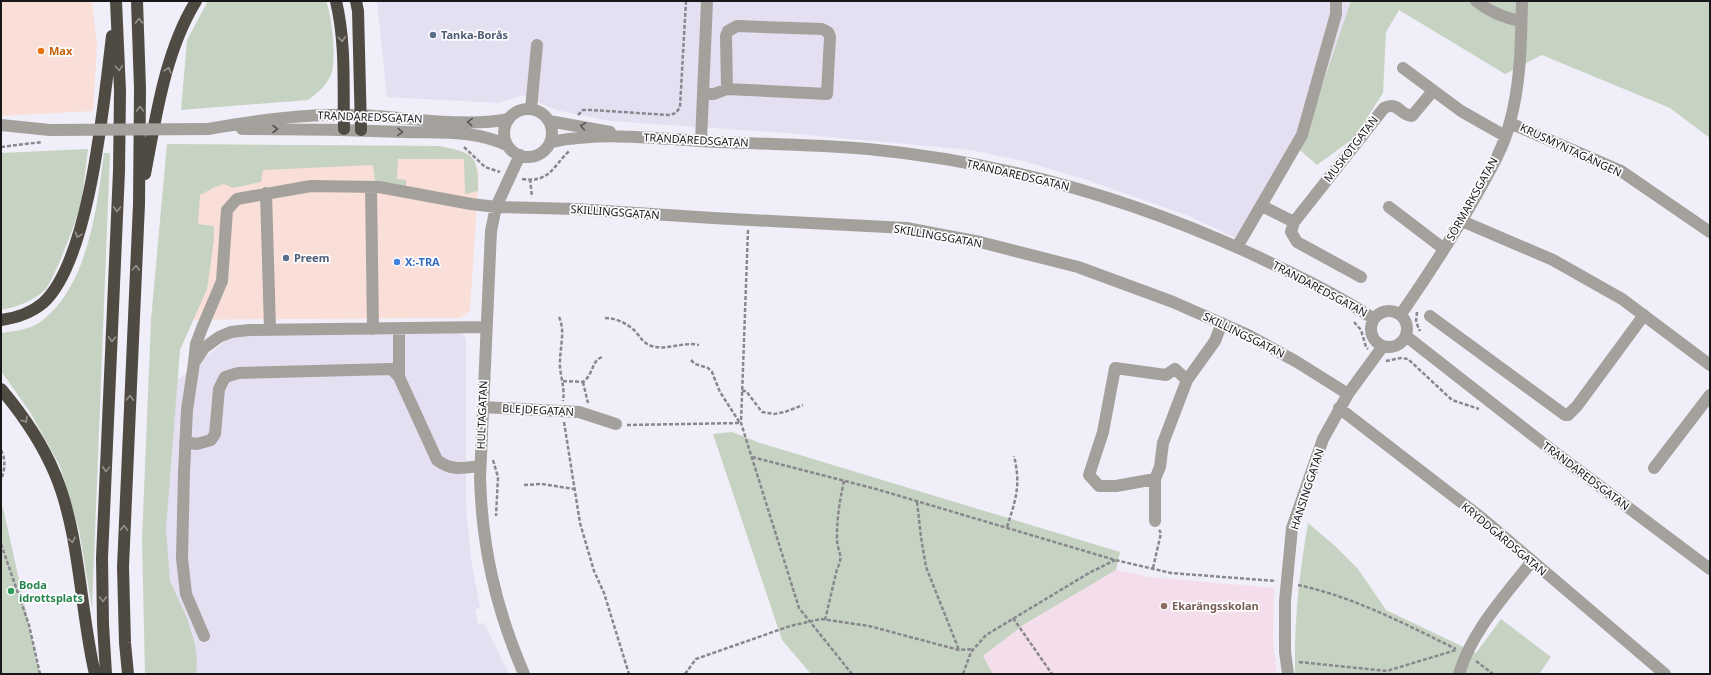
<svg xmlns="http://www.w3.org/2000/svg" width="1711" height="675" font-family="'Noto Sans',sans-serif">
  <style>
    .commercial { fill: #f9dfd8 }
    .built { fill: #e4e0f2 }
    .education { fill: #f5deeb }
    .green { fill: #c6d3c2 }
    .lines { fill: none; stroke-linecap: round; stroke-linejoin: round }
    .path { stroke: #89878e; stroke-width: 2.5; stroke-dasharray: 4 2; stroke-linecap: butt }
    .minor { stroke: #a4a19d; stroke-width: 12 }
    .highway { stroke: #4f4b43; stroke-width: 12 }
    .minor-bridge { stroke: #a4a19d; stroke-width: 12 }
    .oneway { stroke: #95928e }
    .oneway2 { stroke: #575555 }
    .service-dot { fill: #5c6f8a; stroke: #fdfcfe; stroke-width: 1.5 }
    .food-dot { fill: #e8710a; stroke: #fdfcfe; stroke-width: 1.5 }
    .shop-dot { fill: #3f7fe0; stroke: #fdfcfe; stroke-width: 1.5 }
    .leisure-dot { fill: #2e9e5b; stroke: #fdfcfe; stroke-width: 1.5 }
    .education-dot { fill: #8d6e63; stroke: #fdfcfe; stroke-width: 1.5 }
    .labels { text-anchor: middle; stroke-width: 3.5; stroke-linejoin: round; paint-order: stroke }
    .service-label { font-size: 11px; font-weight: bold; fill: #4e5e75; stroke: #fdfcfe; text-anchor: start }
    .food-label { font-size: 11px; font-weight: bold; fill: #c56008; stroke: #fdfcfe; text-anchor: start }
    .street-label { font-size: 11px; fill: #18171a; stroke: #fdfcfe }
    .shop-label { font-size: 11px; font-weight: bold; fill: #366cbe; stroke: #fdfcfe; text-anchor: start }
    .leisure-label { font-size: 11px; font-weight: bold; fill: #27864d; stroke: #fdfcfe; text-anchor: start }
    .education-label { font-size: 11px; font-weight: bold; fill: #785e54; stroke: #fdfcfe; text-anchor: start }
  </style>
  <rect width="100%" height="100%" fill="#f0eef8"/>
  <path class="commercial" d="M1,1H92L97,45L93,111L1,116Z
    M167,144L439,146L469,154L475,162L479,173L470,310L460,318L151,320Z"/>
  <path class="built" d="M377,1H1351L1300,150L1240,240L1189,216L1081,178L1027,162L971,150L787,133L610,121L556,110L523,95L499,103L387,97Z
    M461,331L466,339V506L471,559L480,608L475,610L478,624L484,623L509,674H177L155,554L173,384L233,335Z"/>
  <path class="education" d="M1116,570L1149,577L1274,588L1273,641L1277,674H993L983,656L1023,625Z"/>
  <path class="green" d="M208,1H326C332,16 336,56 332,72C328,84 318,93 308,100L181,110L187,40Z
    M1351,1H1710V138L1670,108L1542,55L1505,74L1399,10L1386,32L1383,93L1354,138L1317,165L1300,150Z
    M167,144L439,146C473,153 479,154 478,191L465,194L464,159H398L397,179L406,180V187L375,181L373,165L263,170L261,182L233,188L224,184L215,187L200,195L198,224L214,226V240L207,289L180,350L166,529L170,581L187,618L195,644L197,663L196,674H145L142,540L151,320Z
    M88,149C86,166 84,183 82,200C79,215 54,280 45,290C33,301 17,307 1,310V153Z
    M104,153H110L92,608L79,530L60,466L30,412L1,371V333C12,332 30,329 39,323C88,288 97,208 104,153Z
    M732,432L760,443L1120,552L1116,570L1023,625L983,656L993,674H811L782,640L713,434Z
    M3,508L40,674H1V509Z
    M1308,523L1334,545L1358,569L1386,610L1476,653L1501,619L1551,657L1539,674H1295C1294,621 1299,575 1308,523Z"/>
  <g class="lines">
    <path class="path" d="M578,115L583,110H591L669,115L676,113L680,107L686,1
      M1,147L42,142
      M464,147L485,167L500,172
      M522,179C549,183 552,168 569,151
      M530,179L532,197
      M748,230L741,423L799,608L852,674
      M1417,312L1416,322L1420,331
      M559,317C566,332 559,350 560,367C561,379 565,388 563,401
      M605,318C617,318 628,324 636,332C640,337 643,342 649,345C665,352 682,341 699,345
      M1354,322L1361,330L1366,347L1368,349
      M691,360L695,364L708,368L712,372L720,392L740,423
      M1386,361L1401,358L1408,359L1452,400L1479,409
      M563,381L583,382C594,374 591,361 602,357
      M583,382L588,403
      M742,391H746L762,412L774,414L785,412L803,405
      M564,422L580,523L594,571L604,593L629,674
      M627,425L741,423
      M1,450C6,460 5,469 1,480
      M752,457L876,489L1115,560L1171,573L1276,581
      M493,460L498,477L496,516
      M524,485L542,484L574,489
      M917,502L921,537L926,567L959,650
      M1007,527C1016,499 1021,485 1014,456
      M1,544L29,625L40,674
      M1153,568L1161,533L1159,530
      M1298,585C1354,597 1405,624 1456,649
      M1013,618L1052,674
      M825,620L837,569C845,554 836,551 837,536C837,517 840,499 844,481
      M1476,661L1493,674
      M1299,662L1387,671L1456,650
      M685,674L696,659L790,626L821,619L869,626L959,650L973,649
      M963,674L971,652L986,635L1089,573L1115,560"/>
    <path class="minor" d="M1476,1C1490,12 1503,18 1521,21
      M1403,68L1461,111L1505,136
      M703,94H714L727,89L827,94L830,37L828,32L822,29L737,26L728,31L726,36L727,89
      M531,109L537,45
      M504 133a24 24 0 1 1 48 0a24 24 0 1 1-48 0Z
      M549,121L610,132
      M1510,123L1621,171L1710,232
      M1,125L50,130
      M208,129C259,120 309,113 360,115C406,117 465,128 509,119
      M242,129C297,129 351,130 406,132C440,133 478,130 508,146
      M701,141L707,1
      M551,142C605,131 662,139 718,142C768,144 818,145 868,149C1003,162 1134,199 1256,256C1296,275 1337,294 1374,319
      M520,155L496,207L491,231L480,478C482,548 496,609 524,674
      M371,187L373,329
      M266,193L270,329
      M1262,206L1294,222L1291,232L1297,242L1361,277
      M1389,207L1444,249
      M1462,221L1553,260L1622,299L1710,365
      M1294,222L1384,108C1399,101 1399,115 1412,116L1432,92
      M1237,247L1302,135L1336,14V1
      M1371 329a18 18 0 1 1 36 0a18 18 0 1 1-36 0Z
      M1401,314C1428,275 1454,235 1477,194C1490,171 1504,147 1510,122C1521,82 1521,42 1522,1
      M1430,316L1565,415H1568L1577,406L1644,315
      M399,328V377
      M1406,336L1553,451L1710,569
      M194,363L196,344L202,328L222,281L227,210L237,199L311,186L379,187L471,204L496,207L575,209L713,218L906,228L980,242L1078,267L1173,302L1248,335L1297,362L1348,394
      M1187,380L1175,369L1166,375L1115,368L1103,432L1089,475L1099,486H1116L1155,479L1160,467L1163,443L1187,380L1215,341L1222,323
      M483,407L579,412L616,424
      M1339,408L1483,519L1665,674
      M185,442L197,444L211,440L215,434L219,389L225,377L238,373L392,369L399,377L437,460C451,471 463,468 480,466
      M1654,468L1710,395
      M1155,521V479
      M204,636L186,594L182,558L184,472L187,410L194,363L204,348L219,337L231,332L249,330L486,327
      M1288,674L1285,652V601L1292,528L1323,439L1348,394L1383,346
      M1459,674C1471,632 1505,596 1532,561"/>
    <path class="highway" d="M336,1C346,43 343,86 344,129
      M356,1L358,11L361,130
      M145,174C156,117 165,51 196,1
      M1,320C16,318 31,313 43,303C90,261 104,100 112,36
      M1,389C23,415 42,443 55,474C80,533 80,611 95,674
      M106,674L103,624L102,558L119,171L120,91L116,1
      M128,674L125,643L123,567L139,204L140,88L137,1"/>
    <path class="minor-bridge" d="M50,130L208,129"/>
  </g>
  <defs><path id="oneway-chevron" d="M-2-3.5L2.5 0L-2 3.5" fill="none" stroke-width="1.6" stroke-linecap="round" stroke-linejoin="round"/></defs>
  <g class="oneway">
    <use href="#oneway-chevron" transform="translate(139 21) rotate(-91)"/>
    <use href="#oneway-chevron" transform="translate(342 39) rotate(86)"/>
    <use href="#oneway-chevron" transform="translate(119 68) rotate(87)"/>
    <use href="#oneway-chevron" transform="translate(168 70) rotate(-74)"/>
    <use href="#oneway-chevron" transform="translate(140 109) rotate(-89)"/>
    <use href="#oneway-chevron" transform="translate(117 209) rotate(92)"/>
    <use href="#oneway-chevron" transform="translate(78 235) rotate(109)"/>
    <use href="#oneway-chevron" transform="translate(136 268) rotate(-87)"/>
    <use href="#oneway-chevron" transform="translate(112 339) rotate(92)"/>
    <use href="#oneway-chevron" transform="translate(130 398) rotate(-87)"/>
    <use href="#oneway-chevron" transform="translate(25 420) rotate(57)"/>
    <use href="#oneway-chevron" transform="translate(106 469) rotate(93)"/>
    <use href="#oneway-chevron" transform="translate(124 528) rotate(-88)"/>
    <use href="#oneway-chevron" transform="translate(72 540) rotate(78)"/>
    <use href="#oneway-chevron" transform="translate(103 599) rotate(89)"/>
  </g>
  <g class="oneway2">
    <use href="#oneway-chevron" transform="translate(470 122) rotate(-176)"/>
    <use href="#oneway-chevron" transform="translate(583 126) rotate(-169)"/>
    <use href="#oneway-chevron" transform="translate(275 129)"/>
    <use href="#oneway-chevron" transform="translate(400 132) rotate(3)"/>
  </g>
  <g class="service-dot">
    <circle cx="433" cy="35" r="4"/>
    <circle cx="286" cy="258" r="4"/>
  </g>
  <circle class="food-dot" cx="41" cy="51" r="4"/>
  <circle class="shop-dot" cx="397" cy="262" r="4"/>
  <circle class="leisure-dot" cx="11" cy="591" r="4"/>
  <circle class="education-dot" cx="1164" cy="606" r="4"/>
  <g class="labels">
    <g class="service-label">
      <text x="441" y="39">Tanka-Borås</text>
      <text x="294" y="262">Preem</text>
    </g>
    <g class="food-label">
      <text x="49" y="55">Max</text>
    </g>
    <g class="street-label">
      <text transform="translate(370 117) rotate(2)" y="4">TRANDAREDSGATAN</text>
      <text transform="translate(696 140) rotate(3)" y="4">TRANDAREDSGATAN</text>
      <text transform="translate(1351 149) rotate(-52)" y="4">MUSKOTGATAN</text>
      <text transform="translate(1571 150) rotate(25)" y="4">KRUSMYNTAGÅNGEN</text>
      <text transform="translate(1018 175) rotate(13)" y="4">TRANDAREDSGATAN</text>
      <text transform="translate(1472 199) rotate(-61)" y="4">SÖRMARKSGATAN</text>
      <text transform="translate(615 212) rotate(4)" y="4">SKILLINGSGATAN</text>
      <text transform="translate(938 236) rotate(10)" y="4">SKILLINGSGATAN</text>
      <text transform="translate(1320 289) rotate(28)" y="4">TRANDAREDSGATAN</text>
      <text transform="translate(1244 335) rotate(26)" y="4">SKILLINGSGATAN</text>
      <text transform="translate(538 410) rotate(3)" y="4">BLEJDEGATAN</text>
      <text transform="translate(482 415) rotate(-88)" y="4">HULTAGATAN</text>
      <text transform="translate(1586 476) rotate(37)" y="4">TRANDAREDSGATAN</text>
      <text transform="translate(1307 489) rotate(-72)" y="4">HANSINGGATAN</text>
      <text transform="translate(1504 539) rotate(40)" y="4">KRYDDGÅRDSGATAN</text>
    </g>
    <g class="shop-label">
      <text x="405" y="266">X:-TRA</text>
    </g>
    <g class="leisure-label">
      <text x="19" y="589">Boda<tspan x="19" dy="13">idrottsplats</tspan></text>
    </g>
    <g class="education-label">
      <text x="1172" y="610">Ekarängsskolan</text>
    </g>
  </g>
  <rect width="1711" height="675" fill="none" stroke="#18171a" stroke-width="4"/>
</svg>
